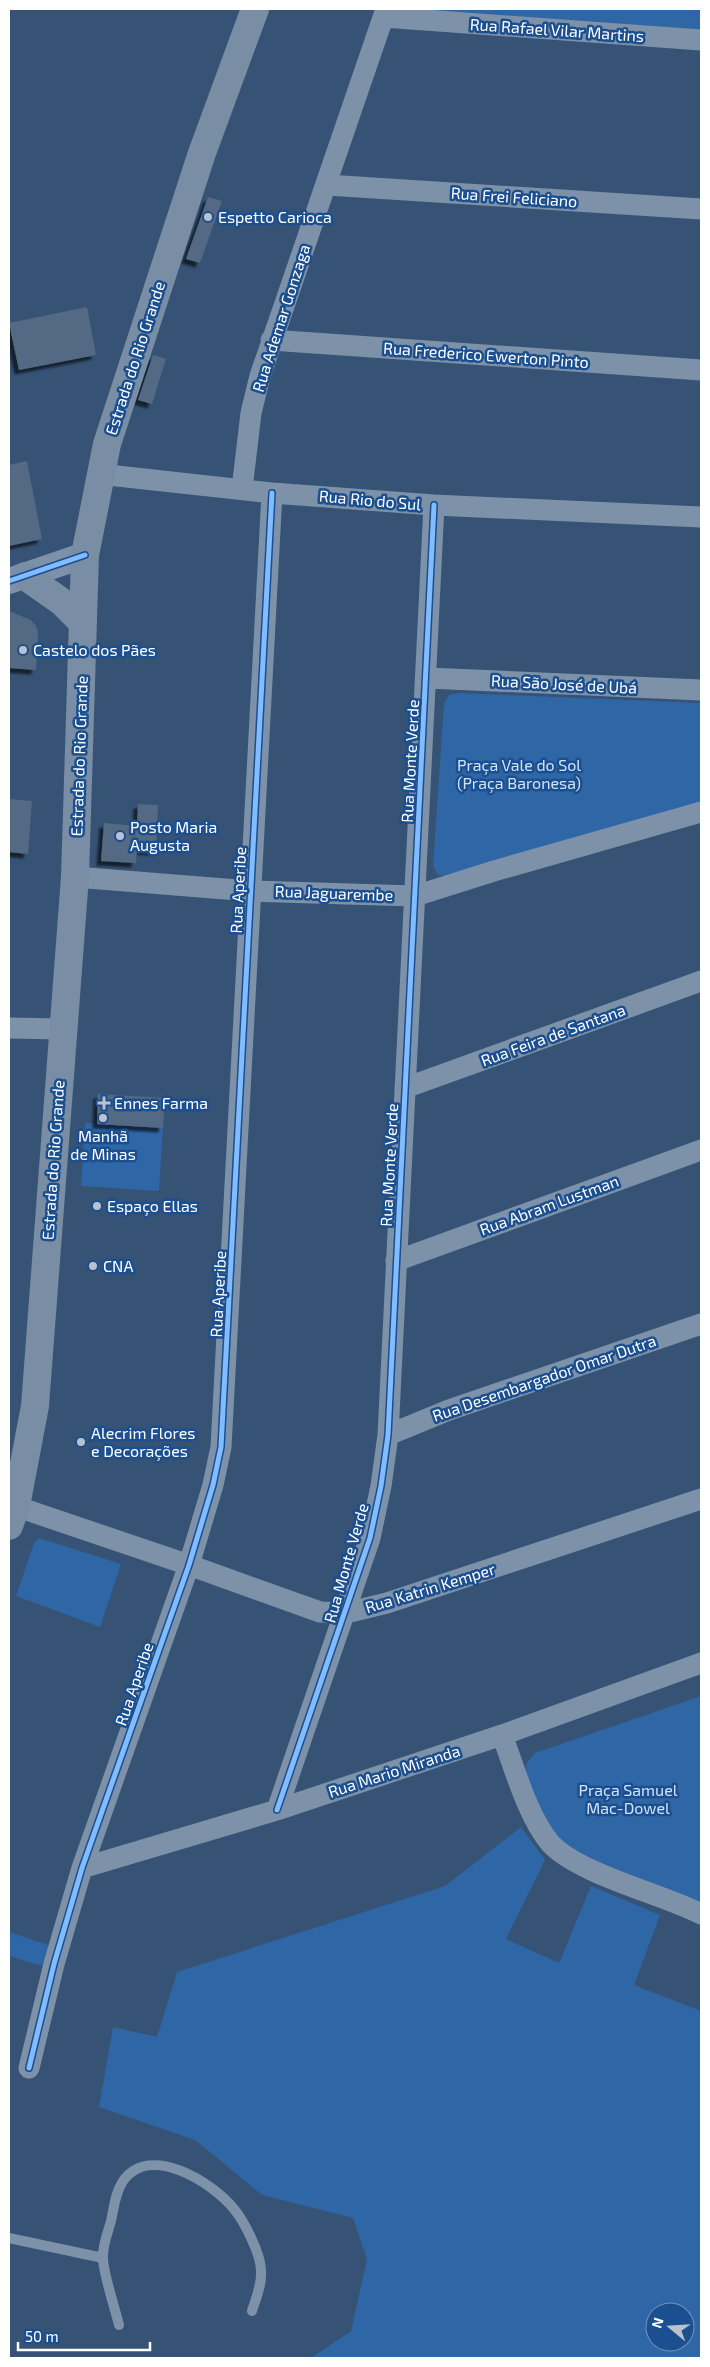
<svg xmlns="http://www.w3.org/2000/svg" width="710" height="2367" font-family="'Exo 2',sans-serif">
  <style>
    .green { fill: #2f66a5; fill-rule: evenodd }
    .building { fill: #526984; filter: url(#shadow) }
    .lines { fill: none; stroke-linecap: round; stroke-linejoin: round }
    .service { stroke: #7d92a8; stroke-width: 10 }
    .minor { stroke: #7d92a8; stroke-width: 21 }
    .tertiary { stroke: #7d92a8; stroke-width: 26 }
    .secondary { stroke: #798da4; stroke-width: 28 }
    .cycleway-casing { stroke: #1b4f8f; stroke-width: 8 }
    .cycleway { stroke: #80bcff; stroke-width: 5 }
    .poi-dot { fill: #b9c2ce; stroke: #1b4f8f; stroke-width: 2 }
    .labels { text-anchor: middle; stroke-width: 5; stroke-linejoin: round; paint-order: stroke }
    .street-label { font-size: 16px; fill: #fff; stroke: #1b4f8f }
    .poi-label { font-size: 16px; fill: #fff; stroke: #1b4f8f; text-anchor: start }
    .park-label { font-size: 16px; fill: #cfe3fa; stroke: #1b4f8f }
  </style>
  <defs>
    <filter id="shadow"><feDropShadow dx="-4.5" dy="4.5" stdDeviation="1" flood-color="#0009"/></filter>
  </defs>
  <rect width="100%" height="100%" fill="#365274"/>
  <path class="green" d="M407,9H700L701,32Z
    M459,693L701,703V806L448,876L438,875L433,866L444,704L449,695Z
    M85,1123L163,1128L159,1191L81,1186Z
    M39,1538L121,1564L100,1627L16,1596L34,1543Z
    M701,1696V1904L577,1858L557,1841L525,1778L526,1764L535,1753Z
    M521,1827L545,1860L506,1939L559,1963L591,1886L660,1915L634,1985L701,2011V2358H311L351,2331L367,2259L353,2218L262,2195L195,2140L99,2107L113,2027L157,2037L177,1972L445,1886ZM655,2312H685V2342H655Z
    M9,1932L49,1945L42,1966L9,1956Z"/>
  <path class="building" d="M208,197L222,201L200,263L186,259Z
    M87,307L96,355L19,370L9,323Z
    M153,355L166,359L152,404L138,400Z
    M27,461L42,539L9,546V465Z
    M9,611L31,620L36,626L38,632L36,670L9,668Z
    M9,799L32,801L28,854L9,852Z
    M138,804L158,805L156,851L137,850L136,863L101,861L104,823L137,826Z
    M98,1094L165,1098L163,1128L97,1124Z"/>
  <g class="lines">
    <path class="service" d="M9,2238L103,2258
      M119,2325C115,2308 103,2273 103,2258C102,2247 108,2232 111,2221C114,2208 115,2193 123,2181C150,2143 212,2182 234,2209C244,2221 261,2254 261,2271C262,2285 256,2298 252,2311"/>
    <path class="minor" d="M383,17L701,40
      M327,185L701,209
      M271,340L701,370
      M99,474L272,493L434,505L701,517
      M242,489L251,413L260,376L386,9
      M427,678L701,690
      M75,877L250,891L415,896L494,871L701,812
      M9,1028L63,1029
      M405,1088L701,981
      M396,1261L701,1150
      M388,1435L449,1410L701,1324
      M9,1504L189,1565L320,1612L346,1613L387,1603L701,1499
      M502,1735C515,1769 527,1815 550,1843C578,1874 662,1894 701,1914
      M277,1810L370,1538L381,1486L388,1435L434,505
      M82,1868L277,1810L502,1735L701,1663
      M29,2068L54,1964L82,1868L189,1565L213,1485L221,1447L272,493"/>
    <path class="tertiary" d="M9,581L85,555"/>
    <path class="secondary" d="M25,576L62,602L83,623
      M9,1526L16,1506L35,1406L75,877L85,555L107,444L202,153L255,9"/>
    <defs>
      <path id="cycleway" d="M9,581L85,555
        M277,1810L370,1538L381,1486L388,1435L434,505
        M29,2068L54,1964L82,1868L189,1565L213,1485L221,1447L272,493"/>
    </defs>
    <use href="#cycleway" class="cycleway-casing"/>
    <use href="#cycleway" class="cycleway"/>
  </g>
  <g class="poi-dot">
    <circle cx="208" cy="217" r="5"/>
    <circle cx="23" cy="650" r="5"/>
    <circle cx="120" cy="836" r="5"/>
    <path d="M101.5 1095.5h5v5h5v5h-5v5h-5v-5h-5v-5h5z"/>
    <circle cx="103" cy="1118" r="5"/>
    <circle cx="97" cy="1206" r="5"/>
    <circle cx="93" cy="1266" r="5"/>
    <circle cx="81" cy="1442" r="5"/>
  </g>
  <g class="labels">
    <g class="street-label">
      <text transform="translate(557 30) rotate(4)" y="6">Rua Rafael Vilar Martins</text>
      <text transform="translate(514 197) rotate(4)" y="6">Rua Frei Feliciano</text>
      <text transform="translate(281 318) rotate(-72)" y="6">Rua Ademar Gonzaga</text>
      <text transform="translate(486 355) rotate(4)" y="6">Rua Frederico Ewerton Pinto</text>
      <text transform="translate(135 358) rotate(-72)" y="6">Estrada do Rio Grande</text>
      <text transform="translate(370 500) rotate(5)" y="6">Rua Rio do Sul</text>
      <text transform="translate(564 684) rotate(3)" y="6">Rua São José de Ubá</text>
      <text transform="translate(79 756) rotate(-88)" y="6">Estrada do Rio Grande</text>
      <text transform="translate(410 761) rotate(-87)" y="6">Rua Monte Verde</text>
      <text transform="translate(238 890) rotate(-87)" y="6">Rua Aperibe</text>
      <text transform="translate(334 893) rotate(2)" y="6">Rua Jaguarembe</text>
      <text transform="translate(553 1035) rotate(-20)" y="6">Rua Feira de Santana</text>
      <text transform="translate(53 1160) rotate(-86)" y="6">Estrada do Rio Grande</text>
      <text transform="translate(389 1165) rotate(-87)" y="6">Rua Monte Verde</text>
      <text transform="translate(549 1205) rotate(-20)" y="6">Rua Abram Lustman</text>
      <text transform="translate(218 1294) rotate(-87)" y="6">Rua Aperibe</text>
      <text transform="translate(544 1378) rotate(-19)" y="6">Rua Desembargador Omar Dutra</text>
      <text transform="translate(346 1563) rotate(-74)" y="6">Rua Monte Verde</text>
      <text transform="translate(430 1588) rotate(-17)" y="6">Rua Katrin Kemper</text>
      <text transform="translate(134 1684) rotate(-71)" y="6">Rua Aperibe</text>
      <text transform="translate(394 1771) rotate(-18)" y="6">Rua Mario Miranda</text>
    </g>
    <g class="poi-label">
      <text x="218" y="223">Espetto Carioca</text>
      <text x="33" y="656">Castelo dos Pães</text>
      <text x="130" y="833">Posto Maria<tspan x="130" dy="18">Augusta</tspan></text>
      <text x="114" y="1109">Ennes Farma</text>
      <text x="103" y="1142" text-anchor="middle">Manhã<tspan x="103" dy="18">de Minas</tspan></text>
      <text x="107" y="1212">Espaço Ellas</text>
      <text x="103" y="1272">CNA</text>
      <text x="91" y="1439">Alecrim Flores<tspan x="91" dy="18">e Decorações</tspan></text>
    </g>
    <g class="park-label">
      <text x="519" y="771">Praça Vale do Sol<tspan x="519" dy="18">(Praça Baronesa)</tspan></text>
      <text x="628" y="1796">Praça Samuel<tspan x="628" dy="18">Mac-Dowel</tspan></text>
    </g>
  </g>
  <rect width="710" height="2367" fill="none" stroke="#ffffff" stroke-width="20"/>
  <g transform="translate(670 2327) rotate(288)"><circle r="24" fill="#1b4f8f" stroke="#7695bc"/>
  <path d="M0-4L9 19L0 12L-9 19Z" fill="#b9c2ce"/>
  <text y="-8" font-size="14" font-weight="bold" text-anchor="middle" fill="#ffffff">N</text>
  </g>
  <path d="M18 2342v8h132v-8" fill="none" stroke="#ffffff" stroke-width="2.5"/>
  <text x="25" y="2342" font-size="15" fill="#ffffff" stroke="#1b4f8f" stroke-width="4" paint-order="stroke">50 m</text>
</svg>
